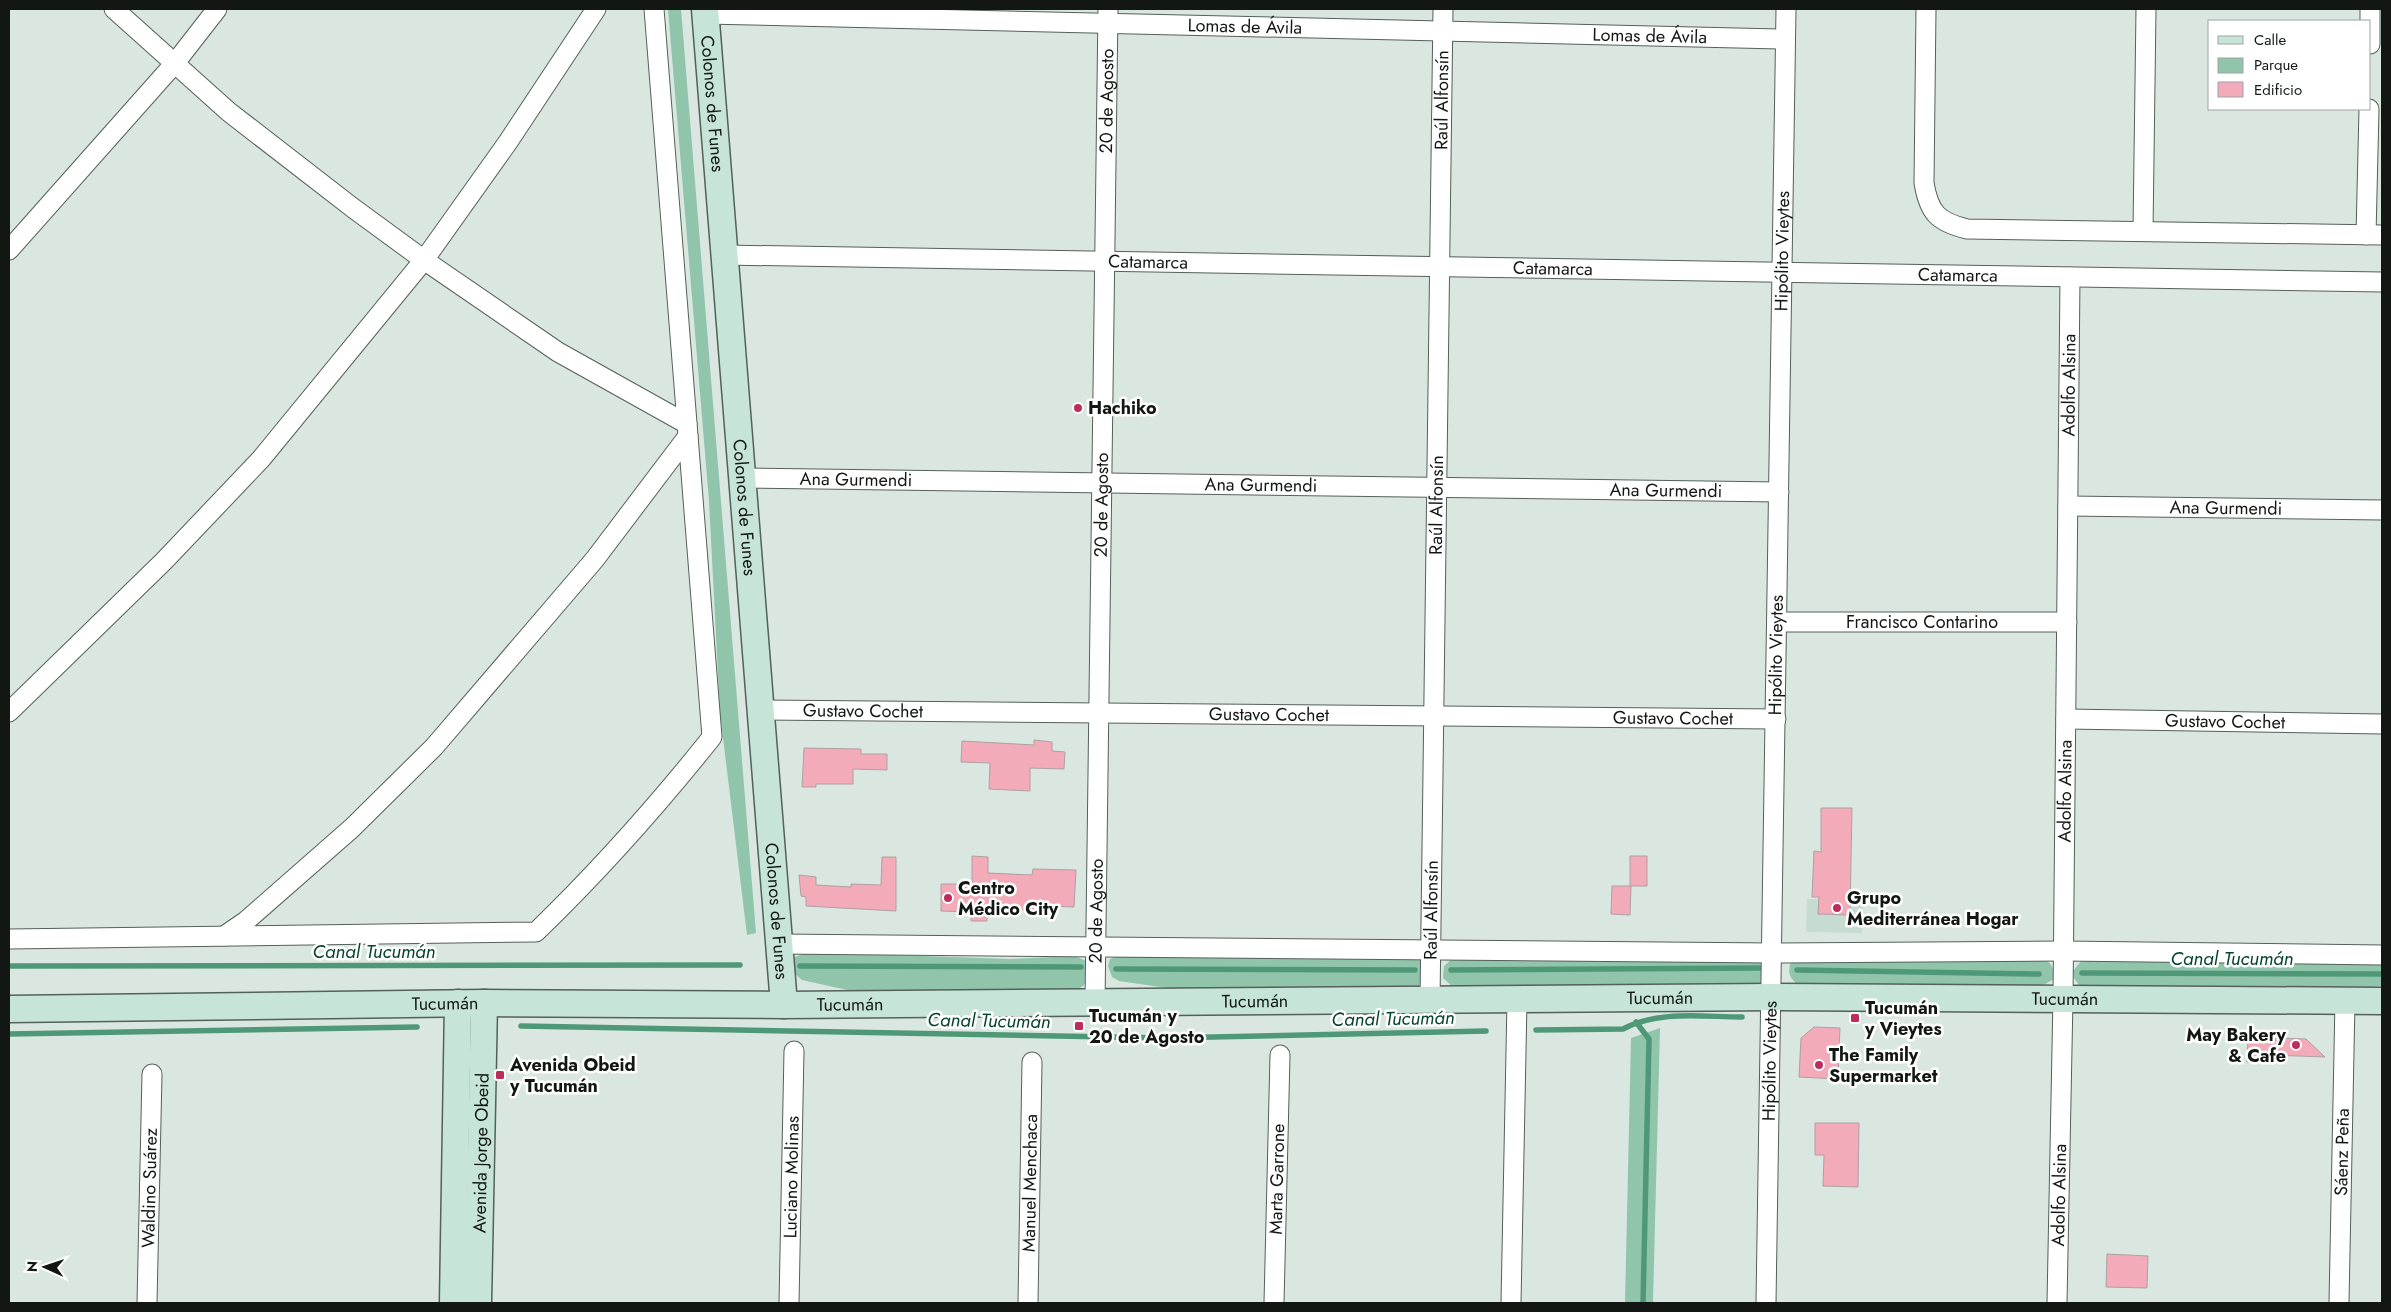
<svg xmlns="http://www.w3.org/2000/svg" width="2391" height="1312" font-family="Jost,sans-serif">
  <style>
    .built { fill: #c7dcd1 }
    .green { fill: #91c5ab }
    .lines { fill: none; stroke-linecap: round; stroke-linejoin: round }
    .stream { stroke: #4f9877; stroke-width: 5.5 }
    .building { fill: #f3aab9; stroke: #aea0a2 }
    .street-casing { stroke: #54605a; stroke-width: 21 }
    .secondary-casing { stroke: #54605a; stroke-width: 29 }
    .street { stroke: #fff; stroke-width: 19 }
    .secondary { stroke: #c6e4d8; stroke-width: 26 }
    .poi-dot { fill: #bb2d5d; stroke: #fff; stroke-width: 2 }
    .labels { text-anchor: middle; stroke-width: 5; stroke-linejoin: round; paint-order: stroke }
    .street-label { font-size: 18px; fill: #121714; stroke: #fff }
    .poi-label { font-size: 18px; font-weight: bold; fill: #121714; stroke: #fff; text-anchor: start }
    .water-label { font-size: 19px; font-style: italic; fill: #05442e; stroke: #fff }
  </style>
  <rect width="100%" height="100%" fill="#dae7e0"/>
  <path class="built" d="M1807,899L1863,900L1862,933L1806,932Z"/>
  <path class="green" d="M668,9H681L756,933L747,935L720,713L709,501Z
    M808,952L1010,959L1075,956L1086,961L1089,978L1083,986L1072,992H856L802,980L794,973L791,963L795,957Z
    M1118,956L1421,958L1426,976L1419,986L1404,992L1201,993L1119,981L1112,977L1108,966L1110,959Z
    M1454,957L1762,960V984L1453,987L1443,978L1444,966Z
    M1798,959H2044C2053,964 2054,969 2054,979L2040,987L1798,985C1790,978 1788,975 1790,964Z
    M2382,959V986L2346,990L2089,986L2079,985L2074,978L2073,971L2082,960L2269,963Z
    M1660,1028L1653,1303H1625L1631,1038Z"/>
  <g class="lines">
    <path class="stream" d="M9,966L740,965
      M800,966L1081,967
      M1116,969L1415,970
      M1451,970L1759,968
      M1797,970L2039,974
      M2082,973L2382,974
      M1636,1022L1649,1039L1643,1303
      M521,1026L1166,1038L1486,1031
      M1536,1030L1623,1029C1659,1010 1702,1017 1742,1017
      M9,1034L417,1027"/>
  </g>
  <path class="building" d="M1034,740L1052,742V751L1065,752L1064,769L1030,768V791L989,789L990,763L961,762L962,741L1034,745Z
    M804,748L861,749V754H887V770L853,769V784H816V787H802Z
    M1821,808H1852L1850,915L1818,914L1819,897H1812L1814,851L1821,852Z
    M972,856L988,857V873L1032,875L1033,869L1076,870L1074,907L1049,906V912H1032V910L987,909V921H971V912L941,911V884H972Z
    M1630,856H1647V886H1630Z
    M882,857H896V911L806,906V897L801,896L799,875L816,877V885L851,887V884L881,885Z
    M1612,886H1631L1630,915L1611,914Z
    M1814,1027L1840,1028L1838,1079L1799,1077L1801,1038Z
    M2248,1037L2306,1039L2325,1057L2270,1055V1063L2247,1062Z
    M1815,1123H1859L1858,1187L1823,1186L1824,1155H1815Z
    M2107,1254L2148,1256L2147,1288L2106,1287Z"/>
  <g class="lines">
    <defs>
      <g id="street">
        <path d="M114,9L229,112L353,208L424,260L558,352L687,424"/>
        <path d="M1926,9L1924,183C1929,213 1938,222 1967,229L2382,235"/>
        <path id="s1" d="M705,14L1785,39"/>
        <path d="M2370,44V9"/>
        <path d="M2143,231L2146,9"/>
        <path d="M2366,235L2369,109"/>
        <path d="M9,250L175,63L217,9"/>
        <path id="s2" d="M724,255L2382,282"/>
        <path id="s3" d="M742,478L1779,492"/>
        <path id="s4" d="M2068,506L2382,510"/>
        <path id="s5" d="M1777,622H2067"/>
        <path id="s6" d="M761,710L1776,719"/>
        <path d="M9,712L164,561L261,459L424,260L508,142L596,9"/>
        <path id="s7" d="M2066,719L2382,724"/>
        <path d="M224,936L246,921L352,828L434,747L595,559L688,436"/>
        <path d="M9,939L536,932C599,871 657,806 712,737L654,9"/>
        <path d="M779,944L1773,953L2064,951L2382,955"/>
        <path id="s8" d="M1430,1001L1443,9"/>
        <path id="s9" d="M1095,1003L1108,9"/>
        <path id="s10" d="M147,1303L152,1074"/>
        <path id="s11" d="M789,1303L794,1051"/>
        <path id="s12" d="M1028,1303L1032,1062"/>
        <path id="s13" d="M1274,1303L1280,1055"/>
        <path d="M1511,1303L1517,1001"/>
        <path id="s14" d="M1766,1303L1786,9"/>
        <path id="s15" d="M2057,1303L2063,998L2070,277"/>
        <path id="s16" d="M2339,1303L2345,1001"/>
      </g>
      <g id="secondary">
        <path id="s17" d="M705,9L784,1005"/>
        <path id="s18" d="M9,1009L484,1003L784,1005L1772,997L2382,1001"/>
        <path d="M453,1303L458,1003"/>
        <path id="s19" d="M478,1303L484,1003"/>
      </g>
    </defs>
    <use href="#street" class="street-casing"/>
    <use href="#secondary" class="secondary-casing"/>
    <use href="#street" class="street"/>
    <use href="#secondary" class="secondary"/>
  </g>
  <g class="poi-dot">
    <circle cx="1078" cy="408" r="5"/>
    <circle cx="948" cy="898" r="5"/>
    <circle cx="1837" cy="908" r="5"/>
    <rect x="1850" y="1013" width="10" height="10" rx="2.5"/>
    <rect x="1074" y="1021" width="10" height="10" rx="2.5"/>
    <circle cx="2296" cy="1045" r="5"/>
    <circle cx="1819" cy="1065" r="5"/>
    <rect x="495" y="1070" width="10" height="10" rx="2.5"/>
  </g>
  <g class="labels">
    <g class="street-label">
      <text dy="6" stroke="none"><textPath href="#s1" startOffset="540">Lomas de Ávila</textPath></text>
      <text dy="6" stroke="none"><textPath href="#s1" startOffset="945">Lomas de Ávila</textPath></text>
      <text dy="6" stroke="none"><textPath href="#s8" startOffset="901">Raúl Alfonsín</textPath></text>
      <text dy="6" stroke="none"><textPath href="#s9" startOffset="902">20 de Agosto</textPath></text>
      <text dy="6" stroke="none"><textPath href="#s17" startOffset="95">Colonos de Funes</textPath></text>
      <text dy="6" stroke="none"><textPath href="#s14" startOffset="1052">Hipólito Vieytes</textPath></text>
      <text dy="6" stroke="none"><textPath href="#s2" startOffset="424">Catamarca</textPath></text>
      <text dy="6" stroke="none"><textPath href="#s2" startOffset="829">Catamarca</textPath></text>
      <text dy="6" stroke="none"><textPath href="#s2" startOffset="1234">Catamarca</textPath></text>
      <text dy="6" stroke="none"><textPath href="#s15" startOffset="918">Adolfo Alsina</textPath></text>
      <text dy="6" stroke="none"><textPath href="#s3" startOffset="114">Ana Gurmendi</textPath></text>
      <text dy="6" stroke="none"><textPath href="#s3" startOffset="519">Ana Gurmendi</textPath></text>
      <text dy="6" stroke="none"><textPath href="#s3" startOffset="924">Ana Gurmendi</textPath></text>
      <text dy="6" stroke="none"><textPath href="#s8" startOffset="496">Raúl Alfonsín</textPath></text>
      <text dy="6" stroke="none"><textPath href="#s9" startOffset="498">20 de Agosto</textPath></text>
      <text dy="6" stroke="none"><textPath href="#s17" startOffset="500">Colonos de Funes</textPath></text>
      <text dy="6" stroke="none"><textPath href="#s4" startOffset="158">Ana Gurmendi</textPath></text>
      <text dy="6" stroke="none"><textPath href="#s5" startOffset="145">Francisco Contarino</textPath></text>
      <text dy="6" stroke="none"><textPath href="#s14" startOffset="648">Hipólito Vieytes</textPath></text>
      <text dy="6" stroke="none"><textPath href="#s6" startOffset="102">Gustavo Cochet</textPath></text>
      <text dy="6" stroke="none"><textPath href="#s6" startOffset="508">Gustavo Cochet</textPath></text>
      <text dy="6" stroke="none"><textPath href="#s6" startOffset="912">Gustavo Cochet</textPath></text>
      <text dy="6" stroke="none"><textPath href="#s7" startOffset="159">Gustavo Cochet</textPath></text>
      <text dy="6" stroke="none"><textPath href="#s15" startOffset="512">Adolfo Alsina</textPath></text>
      <text dy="6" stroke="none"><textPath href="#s8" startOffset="91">Raúl Alfonsín</textPath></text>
      <text dy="6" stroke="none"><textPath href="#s17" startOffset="905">Colonos de Funes</textPath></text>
      <text dy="6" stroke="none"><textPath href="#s9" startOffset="92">20 de Agosto</textPath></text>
      <text dy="6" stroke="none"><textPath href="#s18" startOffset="2056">Tucumán</textPath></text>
      <text dy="6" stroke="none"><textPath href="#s18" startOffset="1651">Tucumán</textPath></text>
      <text dy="6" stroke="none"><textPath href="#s18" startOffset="1246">Tucumán</textPath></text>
      <text dy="6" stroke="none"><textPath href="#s18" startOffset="436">Tucumán</textPath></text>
      <text dy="6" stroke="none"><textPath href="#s18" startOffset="841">Tucumán</textPath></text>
      <text dy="6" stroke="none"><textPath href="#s14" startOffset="242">Hipólito Vieytes</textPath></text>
      <text dy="6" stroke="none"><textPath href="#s16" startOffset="151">Sáenz Peña</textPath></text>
      <text dy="6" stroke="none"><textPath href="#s19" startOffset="150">Avenida Jorge Obeid</textPath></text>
      <text dy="6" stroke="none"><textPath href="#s11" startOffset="126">Luciano Molinas</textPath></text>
      <text dy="6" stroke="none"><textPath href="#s13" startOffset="124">Marta Garrone</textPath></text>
      <text dy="6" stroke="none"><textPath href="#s12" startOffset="120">Manuel Menchaca</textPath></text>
      <text dy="6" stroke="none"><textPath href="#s10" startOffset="115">Waldino Suárez</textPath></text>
      <text dy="6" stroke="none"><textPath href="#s15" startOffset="108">Adolfo Alsina</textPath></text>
    </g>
    <g class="poi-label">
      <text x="1088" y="414">Hachiko</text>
      <text x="958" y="894">Centro<tspan x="958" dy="21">Médico City</tspan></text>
      <text x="1847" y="904">Grupo<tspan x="1847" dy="21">Mediterránea Hogar</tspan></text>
      <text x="1865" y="1014">Tucumán<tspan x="1865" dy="21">y Vieytes</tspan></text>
      <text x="1089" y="1022">Tucumán y<tspan x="1089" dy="21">20 de Agosto</tspan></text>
      <text x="2286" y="1041" text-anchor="end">May Bakery<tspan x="2286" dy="21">&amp; Cafe</tspan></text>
      <text x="1829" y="1061">The Family<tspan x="1829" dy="21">Supermarket</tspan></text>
      <text x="510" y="1071">Avenida Obeid<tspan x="510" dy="21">y Tucumán</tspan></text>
    </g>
    <g class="water-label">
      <text x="374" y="958">Canal Tucumán</text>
      <text x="2232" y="965">Canal Tucumán</text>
      <text transform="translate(1393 1018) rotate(-1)" y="7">Canal Tucumán</text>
      <text transform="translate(989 1020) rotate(1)" y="7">Canal Tucumán</text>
    </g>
  </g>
  <rect width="2391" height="1312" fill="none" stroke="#121714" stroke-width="20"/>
  <rect x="2208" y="20" width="162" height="90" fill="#ffffff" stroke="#a0a2a1"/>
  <rect x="2218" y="36" width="25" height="8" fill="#c6e4d8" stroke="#a0a2a1"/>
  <text x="2254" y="45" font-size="15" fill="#121714">Calle</text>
  <rect x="2218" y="58" width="25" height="15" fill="#91c5ab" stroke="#a0a2a1"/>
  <text x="2254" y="70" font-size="15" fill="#121714">Parque</text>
  <rect x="2218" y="82" width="25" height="15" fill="#f3aab9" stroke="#a0a2a1"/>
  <text x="2254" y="95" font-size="15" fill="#121714">Edificio</text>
  <g transform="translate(45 1267) rotate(273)" stroke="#ffffff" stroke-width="4" paint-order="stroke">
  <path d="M0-4L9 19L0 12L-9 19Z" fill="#121714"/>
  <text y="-8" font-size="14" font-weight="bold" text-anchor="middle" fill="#121714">N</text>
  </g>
</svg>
